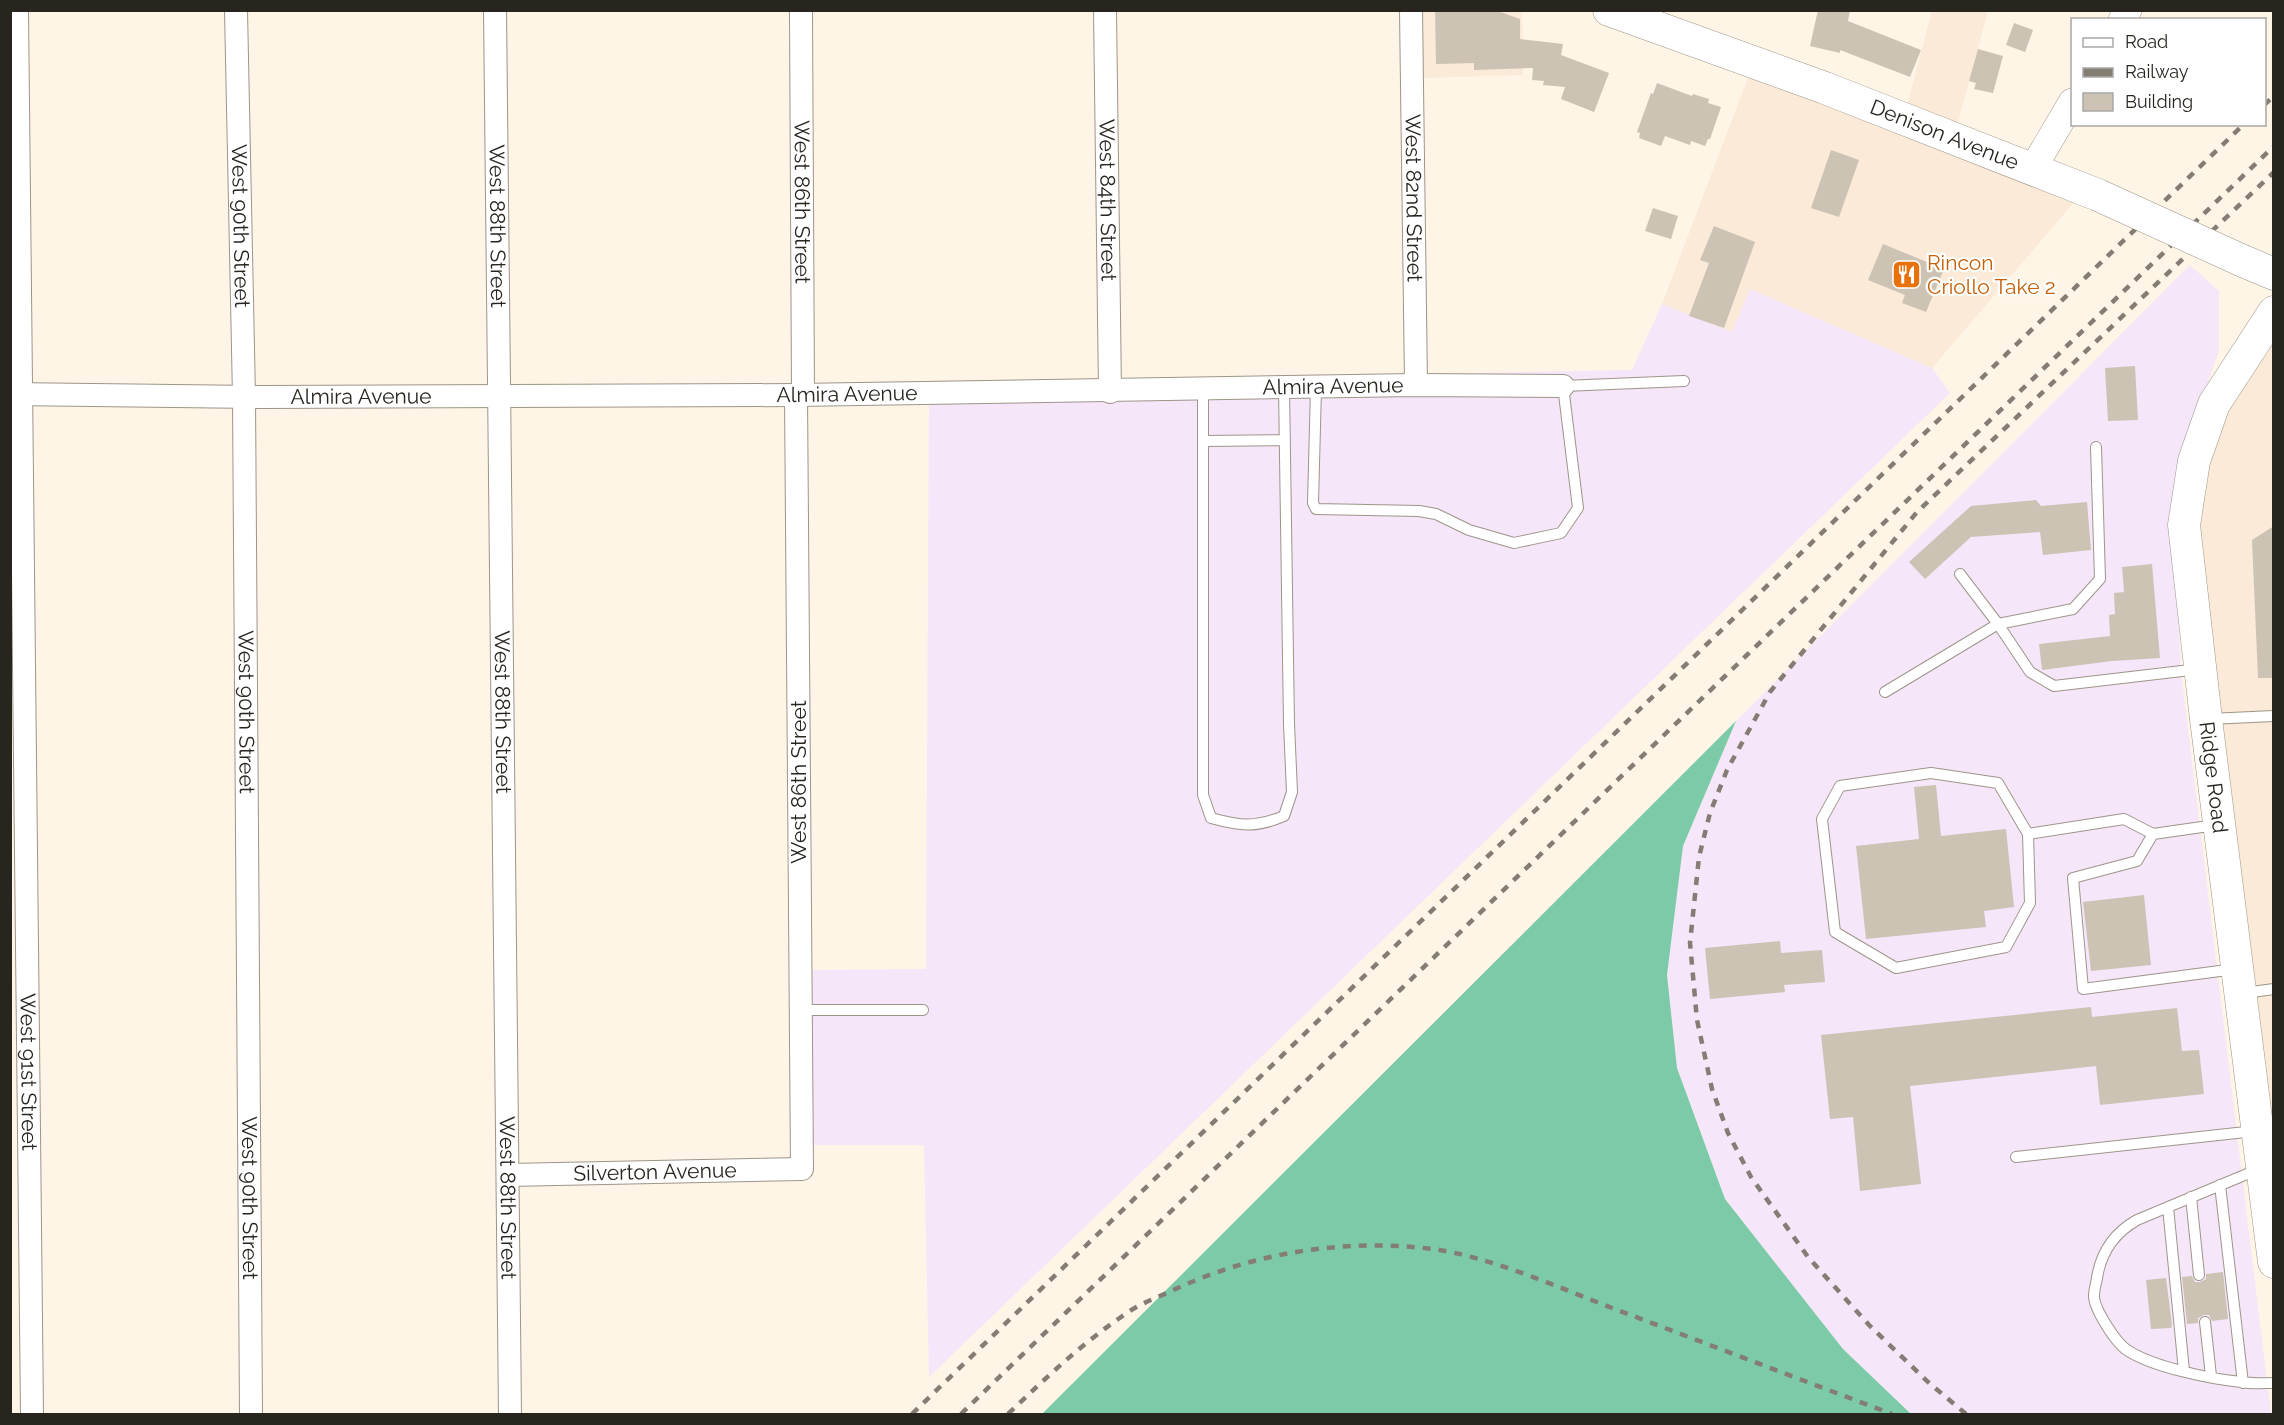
<svg xmlns="http://www.w3.org/2000/svg" width="2284" height="1425" font-family="Raleway,sans-serif">
  <style>
    .commercial { fill: #faead7 }
    .industrial { fill: #f6e6f9 }
    .forest { fill: #7ccaa8 }
    .building { fill: #ccc3b5 }
    .lines { fill: none; stroke-linecap: round; stroke-linejoin: round }
    .service-casing { stroke: #9d9588; stroke-width: 12 }
    .minor-casing { stroke: #9d9588; stroke-width: 24 }
    .tertiary-casing { stroke: #9d9588; stroke-width: 28 }
    .secondary-casing { stroke: #9d9588; stroke-width: 33 }
    .service { stroke: #fff; stroke-width: 10 }
    .minor { stroke: #fff; stroke-width: 22 }
    .tertiary { stroke: #fff; stroke-width: 27 }
    .secondary { stroke: #fff; stroke-width: 32 }
    .rail { stroke: #837d74; stroke-width: 4.5; stroke-dasharray: 8 8; stroke-linecap: butt }
    .secondary-bridge-casing { stroke: #9d9588; stroke-width: 33; stroke-linecap: butt }
    .secondary-bridge { stroke: #fff; stroke-width: 32 }
    .labels { text-anchor: middle; stroke-width: 4.5; stroke-linejoin: round; paint-order: stroke }
    .street-label { font-size: 21px; fill: #28251f; stroke: #fff }
    .food-label { font-size: 21px; fill: #c56008; stroke: #fff; text-anchor: start }
  </style>
  <rect width="100%" height="100%" fill="#fef5e7"/>
  <path class="commercial" d="M1421,11H1522L1523,75L1421,78Z
    M1932,11H1988L1957,126L2094,179L1932,368L1750,289L1733,333L1662,304L1759,49L1907,106Z
    M2273,311V1262L2205,716L2194,461Z"/>
  <path class="industrial" d="M2190,265L2219,291V351L2181,460L2174,530L2181,671L2271,1414H1911L1843,1349L1725,1199L1677,1068L1667,975L1683,846L1736,721Z
    M1750,289L1932,368L1950,393L929,1377L924,1145H810L811,970L926,969L929,383L1632,370L1662,304L1732,332Z"/>
  <path class="forest" d="M1736,721L1683,846L1667,975L1677,1068L1725,1199L1843,1349L1911,1414H1042Z"/>
  <path class="building" d="M1435,10H1495L1520,19V39L1563,44L1561,55L1609,73L1594,112L1561,99L1565,87L1543,85L1544,81L1532,80L1533,68L1474,70V63L1436,64Z
    M1818,10H1850L1848,21L1921,50L1910,77L1840,50V53L1810,46Z
    M2014,23L2033,30L2025,52L2006,45Z
    M1978,49L2003,56L1993,93L1974,89L1976,83L1969,81Z
    M1657,83L1692,96L1693,94L1709,99L1708,103L1721,107L1710,139H1708L1705,146L1691,141L1690,145L1665,136L1661,146L1639,138L1640,133L1637,132L1651,93L1653,94Z
    M1831,150L1859,160L1839,217L1811,208Z
    M1653,208L1678,216L1671,239L1645,231Z
    M1714,226L1755,242L1724,328L1689,316L1709,263L1700,260Z
    M1883,244L1944,269L1926,312L1902,303L1905,295L1868,280Z
    M2135,366L2138,420L2108,421L2105,368Z
    M2036,500L2041,506L2087,502L2091,550L2043,555L2040,532L1971,537L1925,579L1909,562L1971,506Z
    M2274,526V678H2258L2252,540Z
    M2152,564L2160,658L2112,661L2042,670L2039,644L2110,636L2109,615L2115,614L2114,593L2124,592L2122,567Z
    M1936,785L1941,836L2006,829L2014,907L1984,911L1986,927L1866,939L1856,846L1919,839L1914,787Z
    M2144,895L2151,965L2091,971L2083,902Z
    M1780,941L1781,953L1822,950L1825,982L1784,985L1785,992L1710,999L1705,948Z
    M2091,1007L2092,1017L2177,1008L2182,1051L2199,1050L2204,1094L2100,1105L2096,1066L1910,1086L1921,1184L1860,1191L1853,1117L1830,1119L1821,1035Z
    M2223,1272L2228,1319L2212,1321L2209,1315H2204L2198,1318V1323L2187,1324L2182,1277L2192,1276L2195,1282H2200L2206,1279V1274Z
    M2166,1278L2172,1325L2171,1328L2151,1329L2146,1280Z"/>
  <g class="lines">
    <defs>
      <path id="service" d="M1316,388L1313,503L1316,509L1419,511L1436,514L1469,530L1514,543L1561,533L1578,508L1563,386L1684,381
        M1203,390V795L1211,818C1240,826 1255,828 1284,816L1292,792L1289,724L1284,388
        M1204,441L1285,440
        M1960,574L1998,624L2073,609L2100,579L2096,447
        M1885,692L1998,624L2030,672L2054,686L2199,669
        M2209,719L2274,716
        M2028,834L1998,783L1931,773L1840,786L1822,819L1835,932L1896,968L2006,947L2030,903L2028,834L2124,819L2153,834L2216,825
        M2153,834L2137,861L2073,878L2083,989L2235,969
        M2244,993L2274,989
        M801,1010H923
        M2016,1157L2255,1131
        M2259,1169L2137,1220C2114,1233 2101,1252 2097,1278C2096,1284 2094,1290 2094,1296C2094,1309 2116,1343 2127,1350C2152,1367 2211,1379 2241,1382C2252,1384 2263,1383 2274,1383
        M2220,1185L2243,1383
        M2191,1197L2199,1275
        M2168,1207L2184,1371
        M2205,1322L2211,1376"/>
      <g id="minor">
        <path id="s1" d="M17,10L32,1414"/>
        <path id="s2" d="M236,10L244,397L251,1414"/>
        <path id="s3" d="M495,10L510,1414"/>
        <path id="s4" d="M801,10L803,395"/>
        <path id="s5" d="M1105,10L1110,392"/>
        <path id="s6" d="M1411,10L1416,385"/>
        <path id="s7" d="M10,394L261,397L796,395L1416,385L1563,386"/>
        <path id="s8" d="M508,1175L802,1169L796,395"/>
      </g>
      <path id="tertiary" d="M2122,20L2128,10
        M2032,170L2072,102"/>
      <g id="secondary">
        <path id="s9" d="M1609,10L1825,88L2098,195"/>
        <path d="M2243,261L2274,274"/>
        <path id="s10" d="M2274,312L2214,404L2194,461L2184,525L2206,719L2274,1262"/>
      </g>
    </defs>
    <use href="#service" class="service-casing"/>
    <use href="#minor" class="minor-casing"/>
    <use href="#tertiary" class="tertiary-casing"/>
    <use href="#secondary" class="secondary-casing"/>
    <use href="#service" class="service"/>
    <use href="#minor" class="minor"/>
    <use href="#tertiary" class="tertiary"/>
    <use href="#secondary" class="secondary"/>
    <path class="rail" d="M2264,105L2274,96
      M912,1414L2244,124
      M961,1414L2274,146
      M1008,1414C1048,1376 1083,1342 1130,1311C1142,1303 1156,1298 1169,1292C1251,1253 1342,1238 1433,1249C1490,1257 1558,1287 1612,1308C1705,1343 1799,1379 1892,1414
      M1966,1414L1928,1382L1869,1325L1808,1257L1751,1177L1728,1133L1712,1089L1697,1020L1690,943L1699,857L1710,813L1727,770L1770,692L1917,512L2274,172"/>
    <defs>
      <path id="secondary-bridge" d="M2098,195L2243,261"/>
    </defs>
    <use href="#secondary-bridge" class="secondary-bridge-casing"/>
    <use href="#secondary-bridge" class="secondary-bridge"/>
  </g>
  <defs>
    <symbol id="restaurant-square" viewBox="-11 -11 22 22"><rect x="-9" y="-9" width="18" height="18" rx="4" fill="#e8710a" stroke="#fff"/><path d="M-5-6h1v4h1v-4h1v4h1v-4h1v5L-1.5 .5V6h-2V.5L-5-1ZM5-6V6H3V1.5H1.5Q1.5-4 5-6Z" fill="#fff"/></symbol>
  </defs>
  <g fill-rule="evenodd">
    <use href="#restaurant-square" x="1890" y="258" width="33" height="33"/>
  </g>
  <g class="labels">
    <g class="street-label">
      <text dy="7" stroke="none"><textPath href="#s9" startOffset="358">Denison Avenue</textPath></text>
      <text dy="7" stroke="none"><textPath href="#s6" startOffset="188">West 82nd Street</textPath></text>
      <text dy="7" stroke="none"><textPath href="#s5" startOffset="190">West 84th Street</textPath></text>
      <text dy="7" stroke="none"><textPath href="#s4" startOffset="192">West 86th Street</textPath></text>
      <text dy="7" stroke="none"><textPath href="#s2" startOffset="216">West 90th Street</textPath></text>
      <text dy="7" stroke="none"><textPath href="#s3" startOffset="216">West 88th Street</textPath></text>
      <text dy="7" stroke="none"><textPath href="#s7" startOffset="1323">Almira Avenue</textPath></text>
      <text dy="7" stroke="none"><textPath href="#s7" startOffset="837">Almira Avenue</textPath></text>
      <text dy="7" stroke="none"><textPath href="#s7" startOffset="351">Almira Avenue</textPath></text>
      <text dy="7" stroke="none"><textPath href="#s2" startOffset="702">West 90th Street</textPath></text>
      <text dy="7" stroke="none"><textPath href="#s3" startOffset="702">West 88th Street</textPath></text>
      <text dy="7" stroke="none"><textPath href="#s10" startOffset="489">Ridge Road</textPath></text>
      <text transform="translate(799 782) rotate(-90)" y="7">West 86th Street</text>
      <text dy="7" stroke="none"><textPath href="#s1" startOffset="1062">West 91st Street</textPath></text>
      <text dy="7" stroke="none"><textPath href="#s8" startOffset="147">Silverton Avenue</textPath></text>
      <text dy="7" stroke="none"><textPath href="#s2" startOffset="1188">West 90th Street</textPath></text>
      <text dy="7" stroke="none"><textPath href="#s3" startOffset="1188">West 88th Street</textPath></text>
    </g>
    <g class="food-label">
      <text x="1927" y="270">Rincon<tspan x="1927" dy="24">Criollo Take 2</tspan></text>
    </g>
  </g>
  <rect width="2284" height="1425" fill="none" stroke="#28251f" stroke-width="24"/>
  <rect x="2071" y="18" width="195" height="108" fill="#ffffff" stroke="#a9a8a5" stroke-width="1.5"/>
  <rect x="2083" y="38" width="30" height="9" fill="#ffffff" stroke="#a9a8a5" stroke-width="1.5"/>
  <text x="2125" y="48" font-size="18" fill="#28251f">Road</text>
  <rect x="2083" y="68" width="30" height="9" fill="#837d74" stroke="#a9a8a5" stroke-width="1.5"/>
  <text x="2125" y="78" font-size="18" fill="#28251f">Railway</text>
  <rect x="2083" y="93" width="30" height="18" fill="#ccc3b5" stroke="#a9a8a5" stroke-width="1.5"/>
  <text x="2125" y="108" font-size="18" fill="#28251f">Building</text>
</svg>
